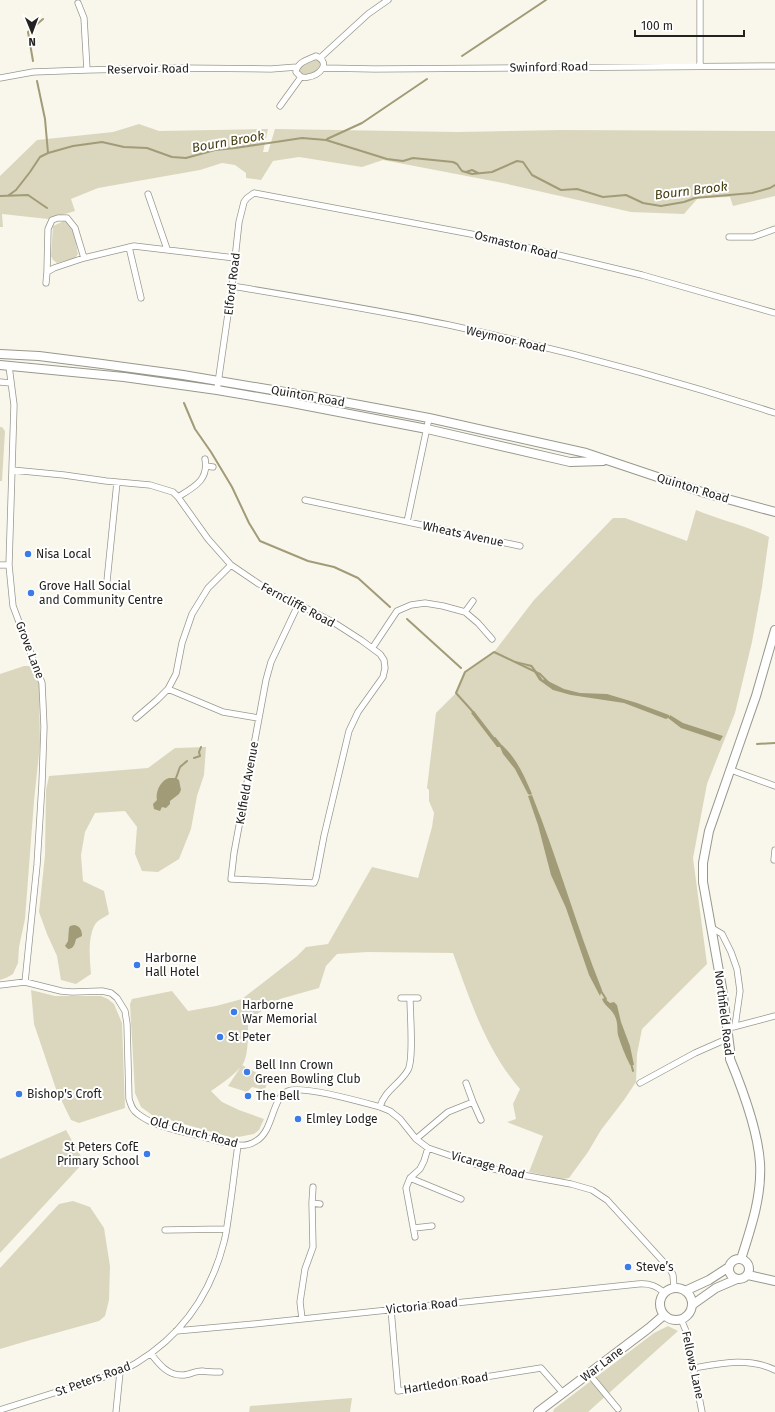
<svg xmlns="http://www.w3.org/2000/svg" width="775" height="1412" font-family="'Fira Sans',sans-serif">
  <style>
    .green { fill: #dbd7be }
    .water { fill: #a19b77 }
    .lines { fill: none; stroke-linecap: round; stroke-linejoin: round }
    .stream { stroke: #a19b77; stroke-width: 2 }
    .street-casing { stroke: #99988d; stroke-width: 7 }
    .secondary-casing { stroke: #99988d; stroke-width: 10 }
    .street { stroke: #fff; stroke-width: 5.5 }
    .secondary { stroke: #fff; stroke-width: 8 }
    .poi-dot { fill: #3b7be9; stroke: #fff; stroke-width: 1.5 }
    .labels { text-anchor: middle; stroke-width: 4; stroke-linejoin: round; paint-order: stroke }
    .street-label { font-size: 12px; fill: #23221e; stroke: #fff }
    .poi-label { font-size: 12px; fill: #23221e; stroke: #fff; text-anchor: start }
    .water-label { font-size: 13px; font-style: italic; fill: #453d0f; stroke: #fff }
  </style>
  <rect width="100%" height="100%" fill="#f9f7eb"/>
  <path class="green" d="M317,58L323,65L321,70L308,76H301L297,72L298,67Z
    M139,124L159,131L268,129L263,152H268L275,129L458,132L561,130L775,131V196L733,206L730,197L698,198L684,214L631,212L503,183L383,160L362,167L299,157L273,161L261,180L246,178V173L235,165L222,163L200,170L98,188L71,199L75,211L48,219L2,214L3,227H0V176L37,140L113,132Z
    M64,221C75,225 76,244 78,254L75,258L57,263L53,260L51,256L53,226Z
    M0,427H2L5,431L2,481H0Z
    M696,510C720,520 745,525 769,537L762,587L752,642L735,713L707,784L693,858L707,964L642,1029L637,1054L636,1082L624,1100L601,1130L588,1152L569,1178L562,1179L529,1172L543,1136L507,1122L516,1119L513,1104L520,1089C486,1050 470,1000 453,953L367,952L337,954L326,966L319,988L280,999L248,1020C248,1031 249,1054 243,1064C237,1073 220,1085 211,1091L222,1102L239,1110L264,1119L259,1130L254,1134L233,1138L152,1115L141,1107L135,1093L130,1004L132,999L172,991L188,1011L216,1006L242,999L296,957L306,947L328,944L372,867L418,878L432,827L434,813L429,801V790L427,788L436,713L456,693L465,672L494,652L534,600L613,518H625L687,541Z
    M24,666H31L35,672L39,682L40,744L34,801L25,919L19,947L18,963L13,974L6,978L0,980V674Z
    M206,747L204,775L197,796L191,829L179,859L158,872L142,871L135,854L137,827L125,811L95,813L85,832L81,855L83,881L104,891L109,914C105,917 98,920 96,923C87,936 90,960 91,974L76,984L61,980L57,956L47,934L39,912L45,855L46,790L49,776L148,768L175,748Z
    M31,990L55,996H101L108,999L114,1004L122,1023L125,1108L79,1123L71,1120L56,1089L34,1024Z
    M242,1065L268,1079L265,1090L252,1087L247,1092L228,1086Z
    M66,1130L84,1162L0,1253V1159Z
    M73,1201L90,1207L104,1228L110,1266L109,1300L105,1316L99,1321L27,1341L0,1349V1268L59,1204Z
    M668,1326L678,1331L588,1412H553L554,1409L654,1333Z
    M352,1398L350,1412H249L250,1406Z"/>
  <path class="water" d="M515,661L532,665L543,680L544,679L564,689L580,693L607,694L637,703L669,715V717L670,715L683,723L723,736L720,741L681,728L668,718L666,719L624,703L571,695L553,690L539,680L531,667L514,662Z
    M474,711L501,746L502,745C517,759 524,775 532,794L530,795L528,794L515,769L503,754L500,747H497L471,713Z
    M169,778H176L179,780L181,790L179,794L170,801V804L166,808L162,807L160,811L154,809L153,804L157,800C155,792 161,780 169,778Z
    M532,795C558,859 576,926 602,990L600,996L589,975L566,908L551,875L538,825L528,796Z
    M74,925C80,926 82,930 82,936L76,939C75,943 74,949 68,949L65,946L68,941L69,928L70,926Z
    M604,998L610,1003L614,1002L617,1005L621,1022L630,1046L634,1065H630C625,1055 621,1045 618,1035C617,1030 618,1025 616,1019C613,1009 605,1007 602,999Z"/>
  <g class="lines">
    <path class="stream" d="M462,56L546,0
      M33,61L28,32L43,19
      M37,81L45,119L48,153
      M327,139L362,123L427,79
      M466,172L472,170L478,173
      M9,195L16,190L30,172L40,157L48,153L73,146L102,142L124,147L147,148L172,157L186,158L215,150L235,148L302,138L326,140L387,159L403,161L413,158L453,162L457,164L462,171L472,174L492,172L517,161L523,162L532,175L561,190L577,189L603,197L626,195L643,203L661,206L684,202L695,198L752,193L770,188L775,185
      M0,196L28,195L47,208
      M184,403L195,429L211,452L232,487L249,523L260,541L308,561L334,567L358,578L390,607
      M407,619L461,668
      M474,713L456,693L465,672L494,652L540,674L548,682
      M495,738L502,747
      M757,744L775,743
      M194,758L200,756L199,752L201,747
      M176,778L180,767L187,761
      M601,991L606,999
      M631,1063L633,1071"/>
    <defs>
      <path id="street" d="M700,0V66
        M78,3L84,18L87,70
        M316,56C332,63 319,76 308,77C305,78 303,77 301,77L296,72C297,62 308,60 316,56Z
        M320,58L368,14L388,0
        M324,68L375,69L775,66
        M0,78L33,72L87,70L177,68L271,69L297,67
        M280,106L301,77
        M148,194L167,249
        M729,237H753L775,229
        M129,247L141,298
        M84,258L134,246L235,258
        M46,283L47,272L54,268L84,258L75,228L67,218H58L52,220L48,229L47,272
        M232,286C304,298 377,310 449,325C559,349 668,378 775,413
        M9,366L14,405L9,565L13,606L42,683L44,727L42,784L37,865L25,982
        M0,382L11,383
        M217,390L232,286L239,222L244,202L247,198L254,193L471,234L642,275L775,313
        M206,466L213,467
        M12,470L64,475L106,481L150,485L173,492L178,497L208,539L231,565L259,584L333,622L361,640L380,654L384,660L385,668L383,677L358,712L349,731L324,836L316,878L314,883L231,879L234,853L266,680L271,662L298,605
        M178,497C194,487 209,480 205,459
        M305,500L520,546
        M407,522L429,418
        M0,565H9
        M107,581L117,482
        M465,612L473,601
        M373,647L397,611L411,605L425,603L443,606L465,612L478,623L492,639
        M168,689L223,712L258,718
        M136,718L157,700L168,689L176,674L182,643L192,614L208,588L231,565
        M731,770L775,786
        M774,860L775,850
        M712,928L722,934L731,952L737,969L740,991L735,1026
        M0,985L25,982L61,991L72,992L102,991L111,993L117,998L125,1011L127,1024L129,1099C131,1105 132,1110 138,1114C156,1128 182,1131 204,1137C215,1140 227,1144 239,1145C245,1146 251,1144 256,1141C274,1131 271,1098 288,1091C303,1085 362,1102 380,1107L390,1111L400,1119L416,1139L428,1148L475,1164L506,1172L571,1184L592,1190L607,1200L670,1269L673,1275L674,1288
        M401,998H410
        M733,1027L775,1016
        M466,1083L473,1102
        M640,1083L695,1053L729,1038
        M380,1107C384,1091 400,1084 408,1070C414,1059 410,1013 410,998H418
        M416,1139L448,1112L473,1102L481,1120
        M410,1178L461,1199
        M312,1203L320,1204
        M414,1228L432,1226
        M165,1230L226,1229
        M415,1237L406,1188L410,1178L420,1169L424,1161L428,1148
        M391,1309L398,1391L541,1368L563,1393
        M302,1319L300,1302L305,1269L313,1247L312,1203L313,1187
        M681,1319L686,1331L702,1412
        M176,1331L254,1324L638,1284C650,1283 656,1286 665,1293
        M151,1354C159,1364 168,1376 183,1375C189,1375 195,1371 202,1371C208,1372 214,1372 220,1372
        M694,1368C721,1363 749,1357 775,1370
        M589,1374L618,1409
        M0,1410L120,1372C174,1345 209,1301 224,1242C227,1231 228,1218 230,1206C233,1186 235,1166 238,1145
        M116,1412L120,1372"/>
      <path id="secondary" d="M0,354L39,356L102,364L183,375L338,401L429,418L586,453L705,493L775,512
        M0,365L124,377L217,390L287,402L427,429L570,462L603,461
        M729 1269a10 10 0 1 1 20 0a10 10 0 1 1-20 0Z
        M741,1259C751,1228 762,1196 760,1163C758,1132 742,1088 730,1059V1050L722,988L703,882V863L709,831L756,696L775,630
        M748,1275L775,1281
        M660 1304a16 16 0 1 1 32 0a16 16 0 1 1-32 0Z
        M685,1291L709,1280L729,1267
        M692,1305L716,1288L737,1279
        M538,1412L649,1328L664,1315"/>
    </defs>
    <use href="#street" class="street-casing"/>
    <use href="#secondary" class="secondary-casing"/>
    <use href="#street" class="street"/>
    <use href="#secondary" class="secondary"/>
  </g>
  <g class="poi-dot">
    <circle cx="28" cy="554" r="4"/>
    <circle cx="31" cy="593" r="4"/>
    <circle cx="137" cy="965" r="4"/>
    <circle cx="234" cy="1012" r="4"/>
    <circle cx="220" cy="1037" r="4"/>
    <circle cx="247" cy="1072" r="4"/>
    <circle cx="19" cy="1094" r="4"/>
    <circle cx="248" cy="1096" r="4"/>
    <circle cx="298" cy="1119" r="4"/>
    <circle cx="147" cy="1154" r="4"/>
    <circle cx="628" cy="1267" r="4"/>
  </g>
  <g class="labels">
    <g class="street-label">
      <text transform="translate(549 67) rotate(-1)" y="4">Swinford Road</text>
      <text transform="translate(148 69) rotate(-1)" y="4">Reservoir Road</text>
      <text transform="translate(516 245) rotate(14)" y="4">Osmaston Road</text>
      <text transform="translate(232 284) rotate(-83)" y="4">Elford Road</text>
      <text transform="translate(506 339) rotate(13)" y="4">Weymoor Road</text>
      <text transform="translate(308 396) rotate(10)" y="4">Quinton Road</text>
      <text transform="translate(693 488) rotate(17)" y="4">Quinton Road</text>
      <text transform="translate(463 534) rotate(12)" y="4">Wheats Avenue</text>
      <text transform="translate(298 605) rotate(28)" y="4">Ferncliffe Road</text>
      <text transform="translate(30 650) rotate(69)" y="4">Grove Lane</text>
      <text transform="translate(247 783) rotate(-80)" y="4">Kelfield Avenue</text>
      <text transform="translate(724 1013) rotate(83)" y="4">Northfield Road</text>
      <text transform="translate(194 1132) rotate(15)" y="4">Old Church Road</text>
      <text transform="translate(488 1165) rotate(15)" y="4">Vicarage Road</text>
      <text transform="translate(422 1306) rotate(-6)" y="4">Victoria Road</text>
      <text transform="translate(602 1364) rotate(-37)" y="4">War Lane</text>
      <text transform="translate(693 1365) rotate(78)" y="4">Fellows Lane</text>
      <text transform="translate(93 1379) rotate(-20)" y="4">St Peters Road</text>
      <text transform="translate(446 1383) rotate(-9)" y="4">Hartledon Road</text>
    </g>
    <g class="poi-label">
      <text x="36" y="558">Nisa Local</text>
      <text x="39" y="590">Grove Hall Social<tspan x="39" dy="14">and Community Centre</tspan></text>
      <text x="145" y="962">Harborne<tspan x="145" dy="14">Hall Hotel</tspan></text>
      <text x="242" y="1009">Harborne<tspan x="242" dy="14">War Memorial</tspan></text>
      <text x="228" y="1041">St Peter</text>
      <text x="255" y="1069">Bell Inn Crown<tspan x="255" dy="14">Green Bowling Club</tspan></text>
      <text x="27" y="1098">Bishop's Croft</text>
      <text x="256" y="1100">The Bell</text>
      <text x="306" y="1123">Elmley Lodge</text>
      <text x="139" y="1151" text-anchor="end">St Peters CofE<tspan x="139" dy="14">Primary School</tspan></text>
      <text x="636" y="1271">Steve’s</text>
    </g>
    <g class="water-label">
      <text transform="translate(228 141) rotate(-10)" y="5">Bourn Brook</text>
      <text transform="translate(691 190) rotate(-7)" y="5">Bourn Brook</text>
    </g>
  </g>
  <g transform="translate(32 32) rotate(179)" stroke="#ffffff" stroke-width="3" paint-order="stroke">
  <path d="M0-3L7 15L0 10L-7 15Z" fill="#23221e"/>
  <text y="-6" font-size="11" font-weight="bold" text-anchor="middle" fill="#23221e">N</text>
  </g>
  <path d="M635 30v6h109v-6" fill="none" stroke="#23221e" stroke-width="2"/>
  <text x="641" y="30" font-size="12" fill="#23221e" stroke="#ffffff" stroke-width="3" paint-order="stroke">100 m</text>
</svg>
